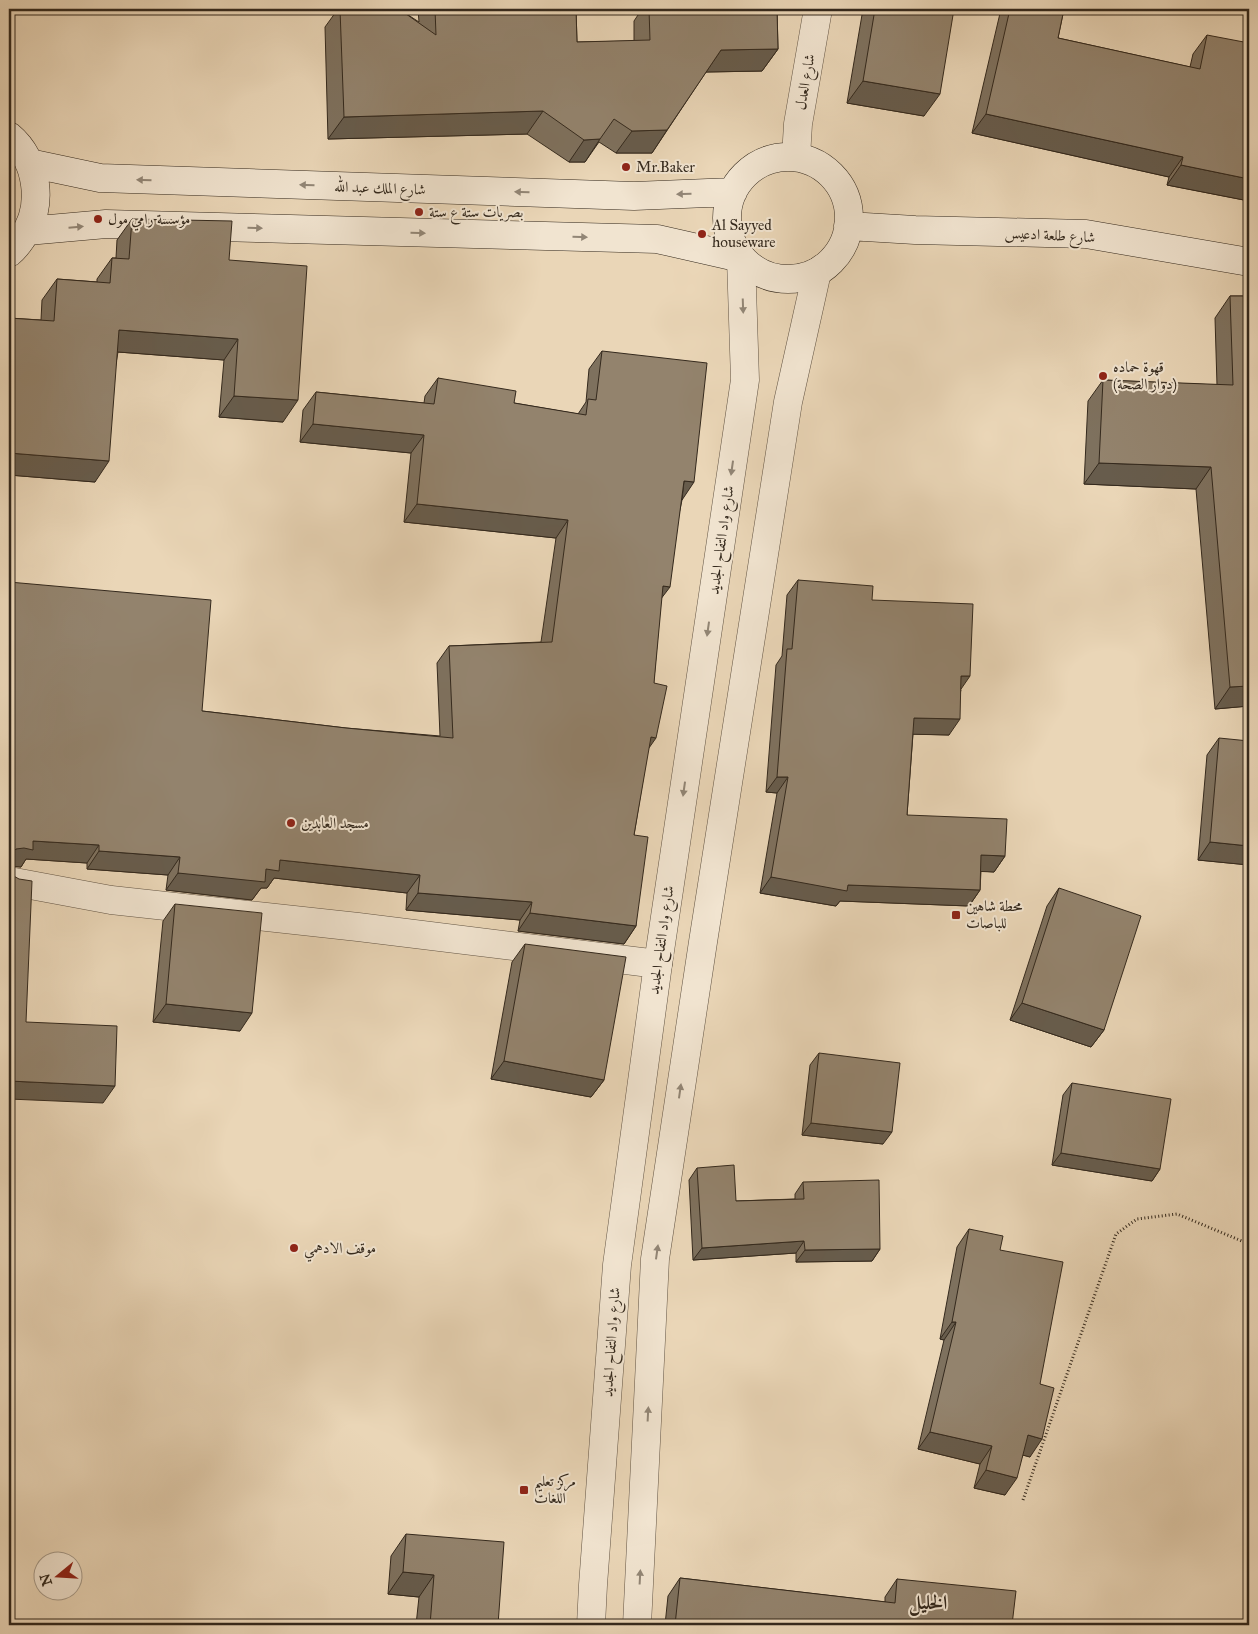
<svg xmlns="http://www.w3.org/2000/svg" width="1258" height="1634" font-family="'IM FELL Great Primer',Amiri,serif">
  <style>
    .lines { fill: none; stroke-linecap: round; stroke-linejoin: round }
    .minor-casing { stroke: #625444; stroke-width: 29 }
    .tertiary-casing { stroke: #625444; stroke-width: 29 }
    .secondary-casing { stroke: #34291d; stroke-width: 29 }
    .path { stroke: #34291d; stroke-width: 3; stroke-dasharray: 1 2.5; stroke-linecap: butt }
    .minor { stroke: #f1e4d0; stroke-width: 28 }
    .tertiary { stroke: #f1e4d0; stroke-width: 28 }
    .secondary { stroke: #f1e4d0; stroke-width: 28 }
    .wall { fill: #7e715e; stroke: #34291d }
    .shaded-wall { fill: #675c4c; stroke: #34291d }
    .building { fill: #93836d; stroke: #34291d }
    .oneway { fill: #928676 }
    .poi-dot { fill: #8f2418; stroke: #f1e4d0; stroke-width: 2 }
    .labels { text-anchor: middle; stroke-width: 4; stroke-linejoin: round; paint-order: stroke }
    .street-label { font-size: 15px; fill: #34291d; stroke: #f1e4d0 }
    .poi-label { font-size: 15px; fill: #34291d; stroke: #f1e4d0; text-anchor: start }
    .district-label { font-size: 20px; font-weight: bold; fill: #34291d; stroke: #f1e4d0 }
  </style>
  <rect width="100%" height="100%" fill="#ead6b7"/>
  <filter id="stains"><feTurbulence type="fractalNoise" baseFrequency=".004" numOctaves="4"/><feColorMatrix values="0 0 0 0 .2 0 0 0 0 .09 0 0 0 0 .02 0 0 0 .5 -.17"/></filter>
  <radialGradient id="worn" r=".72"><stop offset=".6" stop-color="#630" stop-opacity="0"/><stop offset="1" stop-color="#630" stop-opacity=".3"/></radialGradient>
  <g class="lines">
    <defs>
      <path id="minor" d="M9,881L111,900L358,927L658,964"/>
      <path id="tertiary" d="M796,157L798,124L818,9
        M591,1625L593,1585L617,1265L658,964L745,380L741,258
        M637,1625L655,1259L703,942L788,402L817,272"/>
      <path id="secondary" d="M9,136C38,160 45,207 22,238C18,244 14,249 9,253
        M727 218a61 61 0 1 1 122 0a61 61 0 1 1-122 0Z
        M29,163L100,178L634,196L733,192
        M848,226L915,230L1086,234L1249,262
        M27,231L106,224L657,239L741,258"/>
    </defs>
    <use href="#minor" class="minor-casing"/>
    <use href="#tertiary" class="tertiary-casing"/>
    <use href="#secondary" class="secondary-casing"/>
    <path class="path" d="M1023,1500L1116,1234L1137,1219L1177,1214L1249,1244"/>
    <use href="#minor" class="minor"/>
    <use href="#tertiary" class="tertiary"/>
    <use href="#secondary" class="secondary"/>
  </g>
  <path class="wall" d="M338,9H399L419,22L418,9H576L577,42L634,41V21L642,9H777L778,49L762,71L706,72L652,153H616L599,142L585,162H569L527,134L328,139L325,27Z
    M863,9H954L924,116L847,103Z
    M1001,9H1064L1058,38L1190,67L1193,54L1207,35L1249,201L1167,185L1169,177L972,133Z
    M132,219L229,260L283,422L219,417L224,360L118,352L95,482L9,475V318L41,320L42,300L57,279L97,282V279L112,258H116L117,240Z
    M1230,296H1249V706L1215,709L1196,489L1084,484L1088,401L1103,380L1217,385L1215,318Z
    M602,351L682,500L661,598L648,749L634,835L636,926L624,944L518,931L520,920L406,910L407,893L274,878L267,888H261L252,900L166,890L168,875L87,869V863L26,859L21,867L9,866V582L202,711L346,728L440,736L437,663L449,646L541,642L556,538L404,522L411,453L300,442L303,410L316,392L424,403L425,396L438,378L514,403L578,414L586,402L589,369Z
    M798,580L872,600L961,690L949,735L913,734L907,815L1005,856L994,872L981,871L980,890L969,906L840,901L836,906L760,893L777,793L766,792L776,665L782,656L787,595Z
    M1219,738L1249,865L1198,860L1207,755Z
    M1059,888L1104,1030L1091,1047L1010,1020L1047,906Z
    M175,904L240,1031L153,1022L163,921Z
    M525,944L604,1080L591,1097L491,1079L512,962Z
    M819,1053L883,1144L802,1135L810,1065Z
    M1072,1083L1160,1169L1152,1181L1052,1165L1063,1095Z
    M697,1168L736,1201L795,1199V1194L803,1182L880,1249L872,1261L796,1262V1253L693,1260L689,1180Z
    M969,1229L1000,1250L1040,1384L1030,1457L1023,1455L1005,1495L974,1488L980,1464L918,1449L944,1340L940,1339L957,1247Z
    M406,1534L498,1625H416L419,1597L388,1594L391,1556Z
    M680,1578L885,1602V1597L897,1579L1012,1625H665L668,1596Z"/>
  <path class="shaded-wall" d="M778,49L762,71L706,72L721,50Z
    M863,81L940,94L924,116L847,103Z
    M543,111L527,134L328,139L344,117Z
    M986,114L1183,157L1169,177L972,133Z
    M667,130L652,153H616L632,131Z
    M600,139L585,162H569L584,140Z
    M1181,165L1249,179V201L1167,185Z
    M119,330L238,339L224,360L105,351Z
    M234,396L298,400L283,422L219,417Z
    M313,424L424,435L411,453L300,442Z
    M9,453L109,461L95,482L9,475Z
    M1099,463L1211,467L1196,489L1084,484Z
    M684,481L694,482L682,500Z
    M417,504L568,520L556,538L404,522Z
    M663,586L670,587L657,604Z
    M961,676H970L959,692Z
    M1249,686V706L1215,709L1230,687Z
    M914,718L960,719L949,735L903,734Z
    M651,737L656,738L644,755Z
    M777,777H788L777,793L766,792Z
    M33,841L99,845L87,863L26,859L21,867L9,866V854L16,849Z
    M1210,842L1249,846V865L1198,860Z
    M99,851L180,857L168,875L87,869Z
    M981,855L1005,856L994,872L970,871Z
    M280,860L420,875L407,893L274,878L267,888H261L252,900L166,890L178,873L266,869Z
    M771,877L848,885L980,890L969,906L840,901L836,906L760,893Z
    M418,893L532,902L520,920L406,910Z
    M530,913L636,926L624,944L518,931Z
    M1022,1003L1104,1030L1091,1047L1010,1020Z
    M166,1004L252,1013L240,1031L153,1022Z
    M504,1061L604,1080L591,1097L491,1079Z
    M9,1081L115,1086L103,1103L9,1099Z
    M811,1123L892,1132L883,1144L802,1135Z
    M1061,1153L1160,1169L1152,1181L1052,1165Z
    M804,1241L796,1253L693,1260L702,1248Z
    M880,1249L872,1261L796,1262L805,1250Z
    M952,1322H956L944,1340L940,1339Z
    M930,1432L992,1446L980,1464L918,1449Z
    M1028,1435L1042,1439L1030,1457L1015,1453Z
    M986,1470L1017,1478L1005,1495L974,1488Z
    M403,1572L434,1575L419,1597L388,1594Z"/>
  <path class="building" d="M340,9H399L436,35L435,9H576L577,42L650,40L649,9H777L778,49L721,50L667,130L632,131L614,119L600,139L584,140L543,111L344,117Z
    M875,9H954L940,94L863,81Z
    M1010,9H1064L1058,38L1200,69L1207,35L1249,43V179L1181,165L1183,157L986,114Z
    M132,219L232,221L229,260L307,266L298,400L234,396L238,339L119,330L109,461L9,453V318L54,321L57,279L110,283L112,258L129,259Z
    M1230,296H1249V686L1230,687L1211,467L1099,463L1103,380L1233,385Z
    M602,351L707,363L694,482L684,481L670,587L663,586L654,683L667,686L656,738L651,737L634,835L648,837L636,926L530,913L532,902L418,893L420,875L280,860L279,871L266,869L265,882L178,873L180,857L99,851V845L33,841V850L24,848L16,849L9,855V582L211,600L202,711L346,728L453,738L449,646L552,642L568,520L417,504L424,435L313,424L316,392L434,404L438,378L516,391L514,403L586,415L588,399L596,400Z
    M798,580L873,586L872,600L973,604L970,676H961L960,719L914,718L907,815L1007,819L1005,856L981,855L980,890L848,885L847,891L771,877L788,777H777L787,649H792Z
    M1219,738L1249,741V846L1210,842Z
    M9,871L12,875L19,879L32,881L26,1022L117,1026L115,1086L9,1081Z
    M1059,888L1141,916L1104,1030L1022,1003Z
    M175,904L262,913L252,1013L166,1004Z
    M525,944L626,957L604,1080L504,1061Z
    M819,1053L900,1063L892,1132L811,1123Z
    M1072,1083L1171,1099L1160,1169L1061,1153Z
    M734,1165L736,1201L804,1199L803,1182L879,1180L880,1249L805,1250L804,1241L702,1248L697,1168Z
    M969,1229L1003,1236L1000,1250L1063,1262L1040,1384L1054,1388L1042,1439L1028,1435L1017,1478L986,1470L992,1446L930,1432L956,1322H952Z
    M406,1534L504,1542L498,1625H430L434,1575L403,1572Z
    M680,1578L895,1603L897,1579L1016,1591L1012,1625H675Z"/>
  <defs><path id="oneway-solid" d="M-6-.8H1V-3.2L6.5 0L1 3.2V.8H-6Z" transform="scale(1.25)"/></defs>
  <g class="oneway">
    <use href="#oneway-solid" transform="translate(144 180) rotate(-178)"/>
    <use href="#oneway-solid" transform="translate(307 185) rotate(-178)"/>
    <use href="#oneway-solid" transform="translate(522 192) rotate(-178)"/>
    <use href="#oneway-solid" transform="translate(684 194) rotate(178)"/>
    <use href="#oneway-solid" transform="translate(76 227) rotate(-5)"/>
    <use href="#oneway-solid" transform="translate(255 228) rotate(2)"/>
    <use href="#oneway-solid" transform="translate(418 233) rotate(2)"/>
    <use href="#oneway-solid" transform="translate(580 237) rotate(2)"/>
    <use href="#oneway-solid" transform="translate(743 306) rotate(88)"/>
    <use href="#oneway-solid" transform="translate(732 468) rotate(98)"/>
    <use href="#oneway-solid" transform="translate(708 629) rotate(98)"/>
    <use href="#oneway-solid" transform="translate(684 789) rotate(98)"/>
    <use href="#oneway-solid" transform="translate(680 1091) rotate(-82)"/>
    <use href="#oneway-solid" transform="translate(657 1252) rotate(-82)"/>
    <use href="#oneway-solid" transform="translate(648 1414) rotate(-87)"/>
    <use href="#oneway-solid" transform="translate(640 1577) rotate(-87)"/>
  </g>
  <g class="poi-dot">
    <circle cx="626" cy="167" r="5"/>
    <circle cx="419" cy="212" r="5"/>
    <circle cx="98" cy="219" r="5"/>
    <circle cx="702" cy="234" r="5"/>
    <circle cx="1103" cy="376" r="5"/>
    <circle cx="291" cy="823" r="5"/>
    <rect x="951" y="910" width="10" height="10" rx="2.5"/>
    <circle cx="294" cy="1248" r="5"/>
    <rect x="519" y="1485" width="10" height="10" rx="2.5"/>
  </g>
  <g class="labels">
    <g class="street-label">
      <text transform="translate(805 82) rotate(-80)" y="5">شارع العدل</text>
      <text transform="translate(380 188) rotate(2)" y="5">شارع الملك عبد الله</text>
      <text transform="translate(1050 235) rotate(3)" y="5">شارع طلعة ادعيس</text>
      <text transform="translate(721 540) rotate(-82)" y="5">شارع واد التفاح الجديد</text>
      <text transform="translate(661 940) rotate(-82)" y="5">شارع واد التفاح الجديد</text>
      <text transform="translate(611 1342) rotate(-86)" y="5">شارع واد التفاح الجديد</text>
    </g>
    <g class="poi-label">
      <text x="636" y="172">Mr.Baker</text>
      <text x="429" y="217">بصريات ستة ع ستة</text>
      <text x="108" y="224">مؤسسة رامي مول</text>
      <text x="712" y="230">Al Sayyed<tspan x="712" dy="17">houseware</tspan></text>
      <text x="1113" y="372">قهوة حماده<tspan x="1113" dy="17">(دوار الصحة)</tspan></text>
      <text x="301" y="828">مسجد العابدين</text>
      <text x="966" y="911">محطة شاهين<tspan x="966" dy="17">للباصات</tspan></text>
      <text x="304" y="1253">موقف الادهمي</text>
      <text x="534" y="1486">مركز تعليم<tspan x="534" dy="17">اللغات</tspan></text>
    </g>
    <g class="district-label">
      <text x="928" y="1609">الخليل</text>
    </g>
  </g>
  <rect width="1258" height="1634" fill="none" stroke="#ead6b7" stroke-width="30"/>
  <rect x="10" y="10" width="1238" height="1614" fill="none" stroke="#34291d" stroke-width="2.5"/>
  <rect x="15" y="15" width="1228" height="1604" fill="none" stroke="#34291d"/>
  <g transform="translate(58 1576) rotate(252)"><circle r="24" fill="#f1e4d0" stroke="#a59988"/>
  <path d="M0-4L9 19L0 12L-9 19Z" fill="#8f2418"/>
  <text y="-8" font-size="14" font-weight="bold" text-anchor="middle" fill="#34291d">N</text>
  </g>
  <rect width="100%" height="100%" filter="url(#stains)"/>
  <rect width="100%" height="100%" fill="url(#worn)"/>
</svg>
